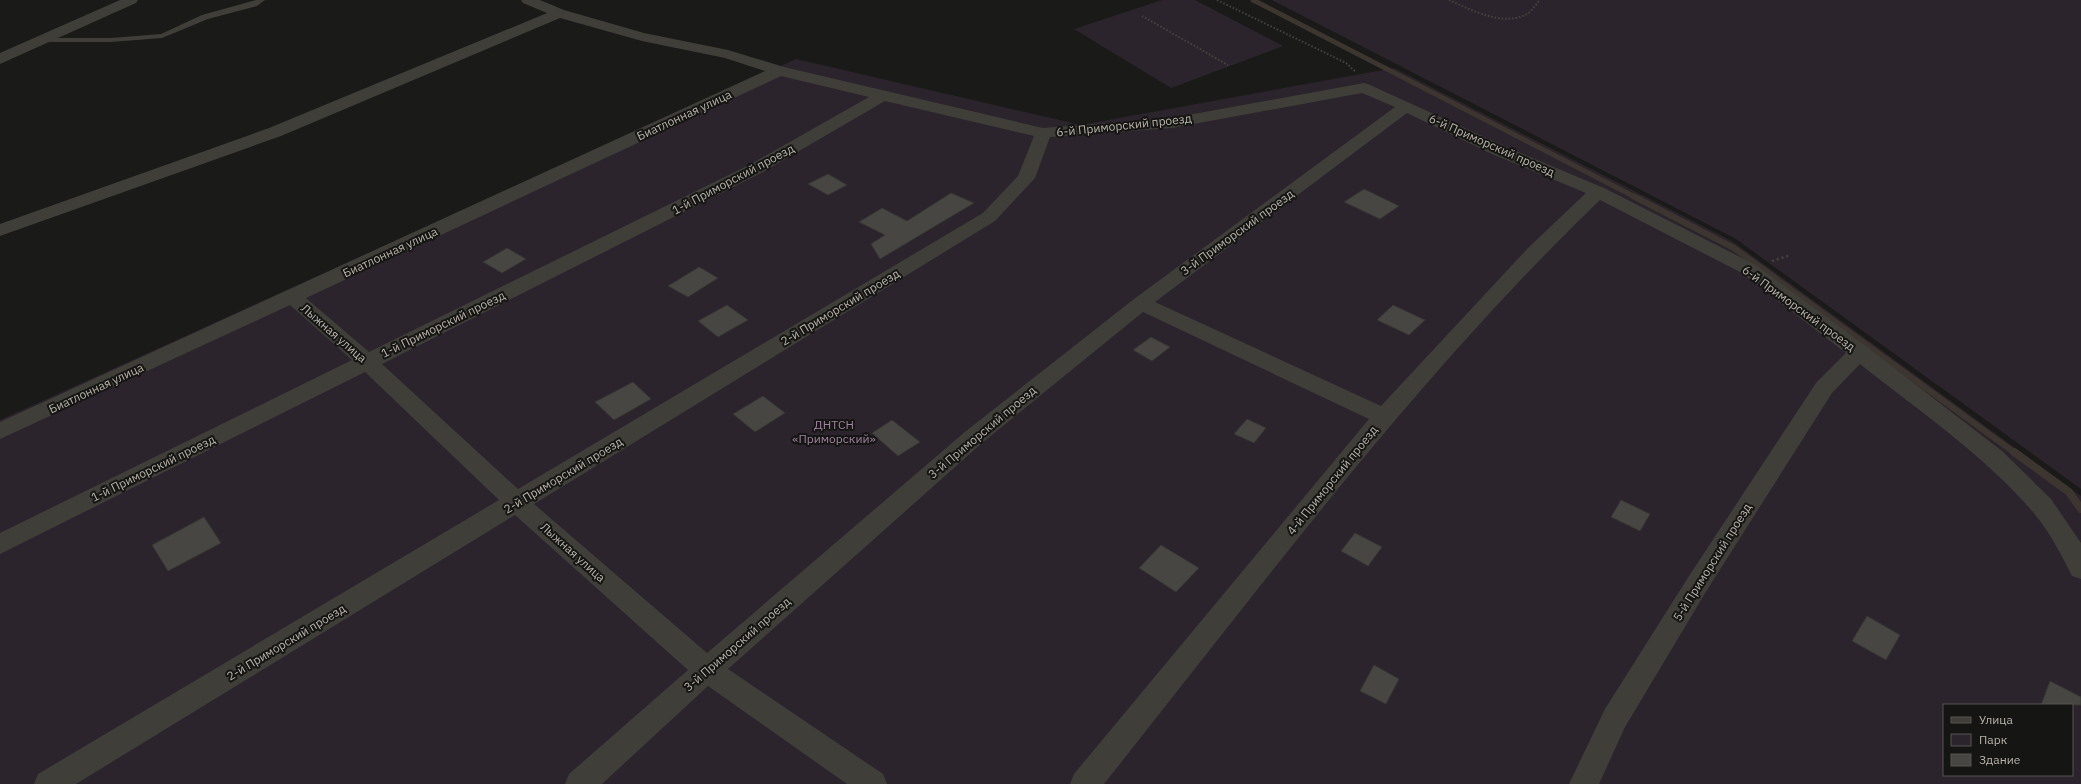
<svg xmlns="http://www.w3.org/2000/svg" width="2081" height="784" font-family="'IBM Plex Sans',sans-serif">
<rect width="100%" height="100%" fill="#1a1a18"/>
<path fill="#2c242c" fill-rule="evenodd" d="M 1162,0 L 1195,0 L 1283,46 L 1171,88 L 1074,29 Z
M 1272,0 L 2081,0 L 2081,489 L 1736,239 Z
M 796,59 L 1081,125 L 1394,68 L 1732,241 L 2081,496 L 2081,784 L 0,784 L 0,420 ZM 1944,705 L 2072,705 L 2072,775 L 1944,775 Z"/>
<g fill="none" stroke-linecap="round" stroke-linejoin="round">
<path stroke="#3d352f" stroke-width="5" d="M 1253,0 L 1635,197"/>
<path stroke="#3d352f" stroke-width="6" d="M 1633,196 L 1734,248 L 2015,453"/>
<path stroke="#3d352f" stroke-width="8" d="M 2014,452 L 2069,492 L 2081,509"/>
</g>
<path fill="#474642" stroke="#363632" d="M 828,174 L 847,185 L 828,195 L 808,184 Z
M 1364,189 L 1399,206 L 1380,219 L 1344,202 Z
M 951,193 L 974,203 L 880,259 L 871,244 L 885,235 L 859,222 L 882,208 L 907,221 Z
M 507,248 L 526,259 L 502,273 L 483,262 Z
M 699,267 L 718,278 L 688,297 L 668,286 Z
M 727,305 L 748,320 L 718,337 L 698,321 Z
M 1393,305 L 1425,320 L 1409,335 L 1377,320 Z
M 1151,337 L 1170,347 L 1152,361 L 1133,350 Z
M 633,382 L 651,399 L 614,420 L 595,402 Z
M 763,396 L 785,413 L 755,432 L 733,414 Z
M 1247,419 L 1266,428 L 1254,443 L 1234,434 Z
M 892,420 L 920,442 L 898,456 L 872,433 Z
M 1621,500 L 1650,514 L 1640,531 L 1611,517 Z
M 204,517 L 221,543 L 168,571 L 152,545 Z
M 1355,533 L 1382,547 L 1368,566 L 1341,551 Z
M 1161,545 L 1199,568 L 1176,592 L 1139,568 Z
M 1867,616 L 1900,635 L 1886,660 L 1852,641 Z
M 1374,665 L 1399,679 L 1386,704 L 1360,691 Z
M 2050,681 L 2081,697 L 2081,705 L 2041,705 Z"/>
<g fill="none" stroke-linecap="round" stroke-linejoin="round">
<path stroke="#464440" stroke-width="2" stroke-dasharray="1.5 2" stroke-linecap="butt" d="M 1217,0 L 1346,63 L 1356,72
M 1449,0 C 1471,10 1503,27 1527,14 C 1532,11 1536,4 1540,0
M 1142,16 L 1228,65"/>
<path stroke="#464440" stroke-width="2.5" stroke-dasharray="2 3" stroke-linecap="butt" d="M 1772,261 L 1788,256"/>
<path fill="#3f3e39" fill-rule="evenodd" d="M 256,0 L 265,0 L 257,6 L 208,19 L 162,38 L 111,42 L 41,42 L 37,40 L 41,38 L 111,38 L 161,34 L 202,15 Z"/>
<path fill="#3f3e39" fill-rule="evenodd" d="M 120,0 L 138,0 L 136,3 L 0,64 L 0,53 Z
M 521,0 L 540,0 L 564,10 L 644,33 L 728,50 L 784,67 L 1043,128 L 1172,118 L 1364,83 L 1370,85 L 1504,146 L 1604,188 L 1756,265 L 1867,347 L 2002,451 L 2051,499 L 2081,543 L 2081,579 L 2072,576 C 2061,554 2049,531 2033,512 C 1983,454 1919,411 1860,364 L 1832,393 L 1707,590 L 1625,727 L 1599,784 L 1569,784 L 1605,709 L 1689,576 L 1816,383 L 1846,353 L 1742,273 L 1600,200 C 1416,377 1263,584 1104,784 L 1070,784 L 1074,774 L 1369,419 L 1143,312 L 982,443 L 728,669 L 883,774 L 887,784 L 847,784 L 708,686 L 602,784 L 565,784 L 569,774 L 688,670 L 515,515 L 76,784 L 34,784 L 38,774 L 499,500 L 365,372 L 0,554 L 0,533 L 352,360 L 290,305 L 0,439 L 0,422 L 765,71 L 725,58 L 642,41 L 560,18 L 281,136 L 0,236 L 0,224 L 269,128 L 547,13 L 523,3 ZM 781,76 L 869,97 L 751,164 L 369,352 L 306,298 ZM 1362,93 L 1395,107 L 1134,299 L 966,431 L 707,653 L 534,504 L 995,221 L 1035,178 L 1050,137 L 1172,128 ZM 885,101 L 1034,136 L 1018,176 L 983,213 L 518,489 L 382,364 L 763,172 ZM 1407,113 L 1492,154 L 1586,193 L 1528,248 L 1381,406 L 1155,302 Z"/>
</g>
<g text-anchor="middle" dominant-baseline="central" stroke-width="4" stroke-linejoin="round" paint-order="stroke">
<g font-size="12" fill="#b9b4ab" stroke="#151513">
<text transform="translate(684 115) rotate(-25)">Биатлонная улица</text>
<text transform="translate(1124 125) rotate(-6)">6-й Приморский проезд</text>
<text transform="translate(1492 145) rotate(24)">6-й Приморский проезд</text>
<text transform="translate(733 179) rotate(-28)">1-й Приморский проезд</text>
<text transform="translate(1237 232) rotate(-36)">3-й Приморский проезд</text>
<text transform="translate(390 252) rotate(-25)">Биатлонная улица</text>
<text transform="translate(840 307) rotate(-31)">2-й Приморский проезд</text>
<text transform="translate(1799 308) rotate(36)">6-й Приморский проезд</text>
<text transform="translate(443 324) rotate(-26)">1-й Приморский проезд</text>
<text transform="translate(334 333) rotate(41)">Лыжная улица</text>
<text transform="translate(96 388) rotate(-25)">Биатлонная улица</text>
<text transform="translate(982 432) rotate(-40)">3-й Приморский проезд</text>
<text transform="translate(153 468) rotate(-26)">1-й Приморский проезд</text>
<text transform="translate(563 475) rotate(-31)">2-й Приморский проезд</text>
<text transform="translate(1332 480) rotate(-51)">4-й Приморский проезд</text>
<text transform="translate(573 552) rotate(42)">Лыжная улица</text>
<text transform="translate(1712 562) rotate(-58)">5-й Приморский проезд</text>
<text transform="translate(286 642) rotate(-31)">2-й Приморский проезд</text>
<text transform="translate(737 644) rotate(-41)">3-й Приморский проезд</text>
</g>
<g font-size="12" fill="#a284a2" stroke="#151513">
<text x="834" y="424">ДНТСН<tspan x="834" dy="14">«Приморский»</tspan></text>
</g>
</g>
<rect x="1943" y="704" width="130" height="72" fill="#151513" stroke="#575550"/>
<rect x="1951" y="717" width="20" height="6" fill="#3f3e39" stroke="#575550"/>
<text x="1979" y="724" font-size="12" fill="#b9b4ab">Улица</text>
<rect x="1951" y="734" width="20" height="12" fill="#2c242c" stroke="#575550"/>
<text x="1979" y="744" font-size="12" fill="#b9b4ab">Парк</text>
<rect x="1951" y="754" width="20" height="12" fill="#474642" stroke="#575550"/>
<text x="1979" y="764" font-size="12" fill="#b9b4ab">Здание</text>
</svg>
